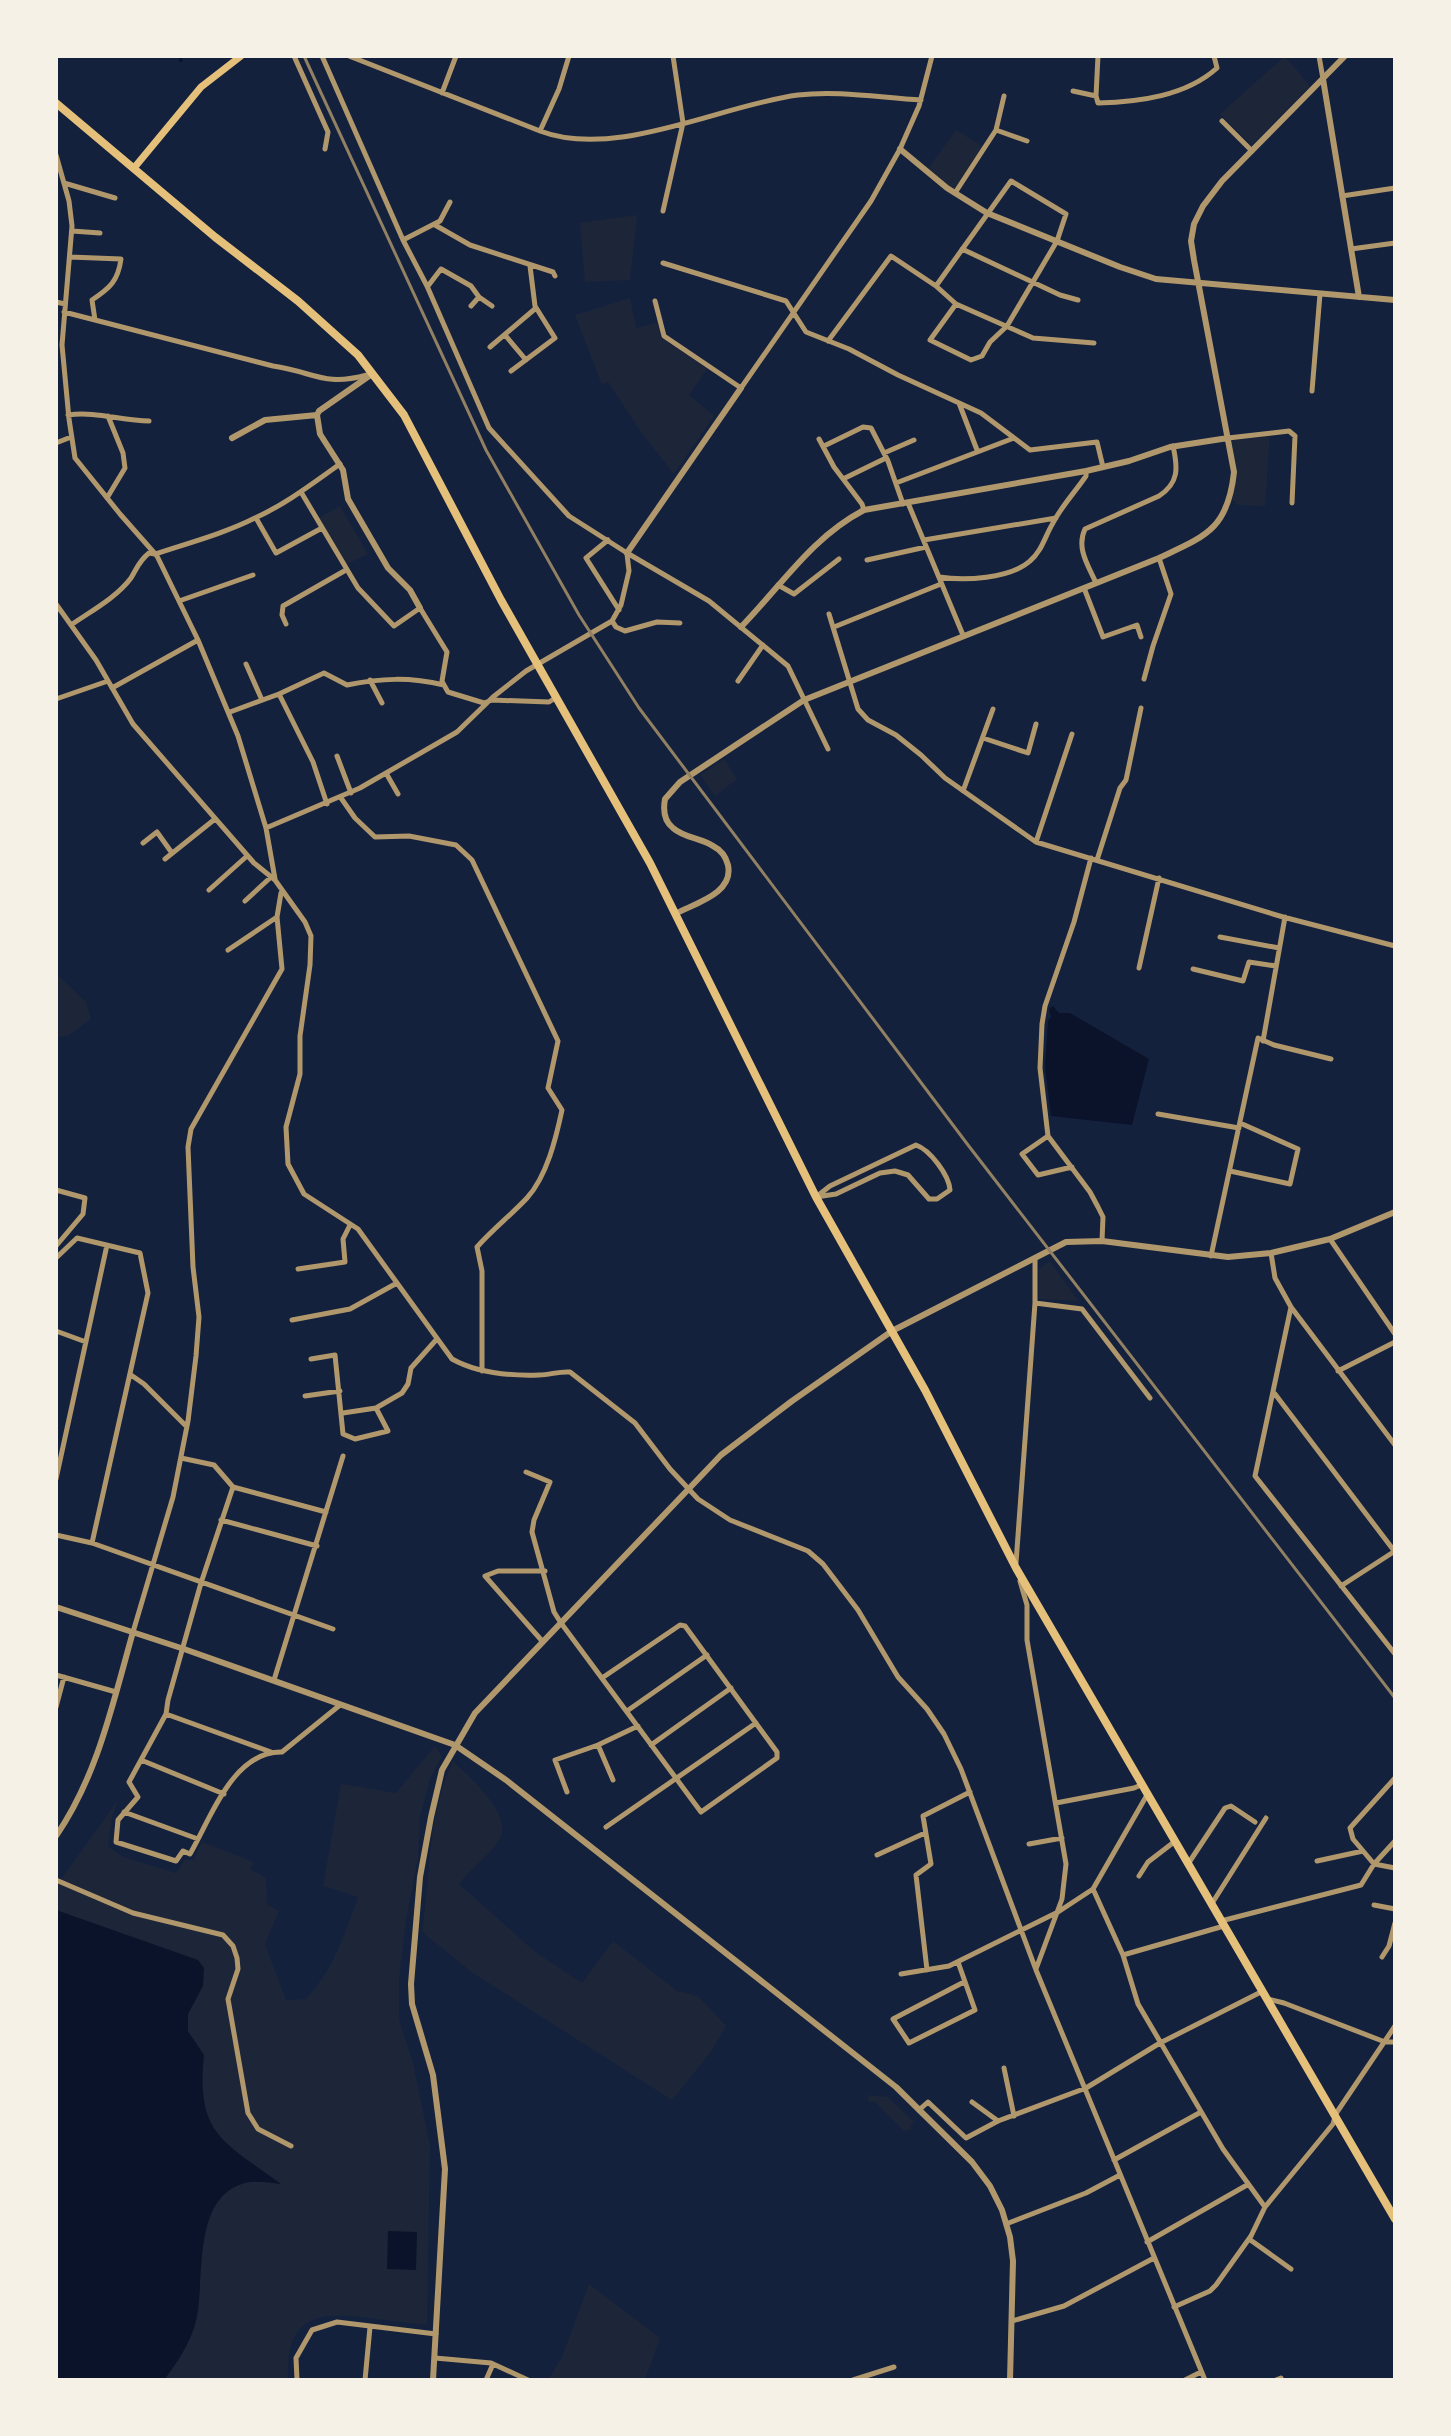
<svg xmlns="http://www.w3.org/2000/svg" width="1451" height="2436" font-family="'Exo 2',sans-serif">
<rect width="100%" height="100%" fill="#14213d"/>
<path fill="#1d2539" d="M 1285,56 L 1310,86 L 1252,145 L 1220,114 Z
M 956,130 L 984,147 L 954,191 L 927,170 Z
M 637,215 L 630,280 L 585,282 L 580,223 Z
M 630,298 L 636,328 L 657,323 L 662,338 L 707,369 L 689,395 L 714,416 L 674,474 L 641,432 L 608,382 L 602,385 L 575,315 Z
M 1270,434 L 1265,506 L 1238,505 L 1232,499 L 1236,473 L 1230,438 Z
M 340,506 L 368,554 L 345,565 L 319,518 Z
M 724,759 L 737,779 L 715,796 L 700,775 Z
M 56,973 L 86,1002 L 91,1019 L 69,1035 L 56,1038 Z
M 1050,1261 L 1078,1301 L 1039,1299 L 1039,1269 Z
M 435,1746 L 442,1757 L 430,1778 L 420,1817 L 418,1858 L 406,1920 L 399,1979 L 399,2020 L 413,2063 L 430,2145 L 427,2325 C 410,2323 393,2321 376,2319 C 321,2311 285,2312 288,2380 L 56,2380 L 56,1881 L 59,1882 L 118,1800 L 112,1817 L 108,1846 L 123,1857 L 176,1873 L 185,1859 L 193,1860 L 202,1842 L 254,1862 L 250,1869 L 266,1878 L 267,1904 L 279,1911 L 265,1944 L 286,2000 L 306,1999 C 333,1970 345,1934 358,1897 L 323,1886 L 341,1784 L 396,1793 Z
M 453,1761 C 471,1779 516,1816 498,1842 C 488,1856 470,1870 459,1884 L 534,1951 L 582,1983 L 613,1941 L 677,1991 L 698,1996 L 726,2026 L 710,2053 L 672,2100 L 473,1973 L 422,1932 C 431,1875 427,1814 453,1761 Z
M 867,2095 L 888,2097 L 914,2122 L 910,2127 L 912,2129 L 904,2131 L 875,2102 L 869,2102 Z
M 589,2284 L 660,2338 L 645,2380 L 548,2380 L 562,2357 Z"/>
<path fill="#0b132b" d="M 1053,1006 L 1059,1013 L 1070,1013 L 1149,1059 L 1132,1125 L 1051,1116 L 1045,1067 L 1048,1021 L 1051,1017 L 1049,1009 Z
M 56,1910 L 198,1960 L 204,1968 L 203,1986 L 188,2014 L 188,2031 L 204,2055 C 196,2134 222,2141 281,2184 C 272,2183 260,2181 250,2182 C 190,2192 206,2280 196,2321 C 191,2342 177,2363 164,2380 L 56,2380 Z
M 388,2231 L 417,2232 L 416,2270 L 387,2269 Z"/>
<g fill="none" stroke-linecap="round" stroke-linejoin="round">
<path stroke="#0b132b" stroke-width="3" d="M 180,56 L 181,61"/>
<path stroke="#b1986c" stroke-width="5" d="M 294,56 L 328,132 L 325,149
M 322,56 L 403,240 L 427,286 L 489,428 L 569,516 L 627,553 L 709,601 L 788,666 L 828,749
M 349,56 L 540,131 C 616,160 721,105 798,95 C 838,90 882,98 921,100
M 1319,56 L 1323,79
M 1073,91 L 1096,96 L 1098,103 C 1139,102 1186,96 1217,68 L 1214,56
M 442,93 L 456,56
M 1096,96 L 1098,56
M 1222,121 L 1252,151
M 996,130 L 1027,141
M 540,131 L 559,89 L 569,56
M 56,155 L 69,201 L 72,226 L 62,345 L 69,419 L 75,458 L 120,514 L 157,556 L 198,640 L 238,736 L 266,828 L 275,879
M 64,183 L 115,198
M 955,193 L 996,130 L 1004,96
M 1342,196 L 1395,188
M 663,211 L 683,123 L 673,56
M 435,225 L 470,245 L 553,272 L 555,276
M 72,231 L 100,233
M 403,240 L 440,221 L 450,202
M 962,249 L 1060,295 L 1078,300
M 1351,249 L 1395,243
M 70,257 L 121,259 C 118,281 110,288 92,300 L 95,320
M 663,263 L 786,301 L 806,332 L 849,349 L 898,375 L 981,413 L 1030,450 L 1097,442 L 1103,467
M 428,286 L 441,269 L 471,286 L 479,297 L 492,306
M 936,286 L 1011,181 L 1066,214 L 1057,241 L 1007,326 L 990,342 L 982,356 L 971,360 L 930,340 L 956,304
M 655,301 L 664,336 L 741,388 L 871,201 L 900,149 L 919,106 L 932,56
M 56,302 L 65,304
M 471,306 L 479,297
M 64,312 L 273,366 C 315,372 323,387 367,375
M 505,335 L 526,360
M 828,341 L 891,256 L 936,286 L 956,304 L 1033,338 L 1094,343
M 490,347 L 536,308
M 511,371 L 555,338 L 535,306 L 530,266
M 1312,391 L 1320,294
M 959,403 L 977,450
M 68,415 C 96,411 122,421 149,421
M 1228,438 L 1289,431 L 1295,436 L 1292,503
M 819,439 L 834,467 L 862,504 L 864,510
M 56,443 L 71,437
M 824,446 L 863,427 L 871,428 L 888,461 L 903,504
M 884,453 L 914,440
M 843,479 L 886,458
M 896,483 L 1014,438
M 301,492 L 358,588 L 394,626 L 420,608 L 447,652 L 442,681 L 444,685
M 107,498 L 125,468 L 123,453 L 108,416
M 908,503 L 963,635
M 256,518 L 276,553 L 322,528
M 608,540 L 586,558 L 619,610
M 924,540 L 1056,518
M 867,560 L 926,547
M 939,577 C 964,581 1010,579 1030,561 C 1042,551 1045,536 1053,523 C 1061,507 1075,492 1086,476 L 1086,471
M 1096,583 C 1088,565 1076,548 1085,529 L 1159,496 C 1179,483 1178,468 1173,446
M 778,585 L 794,594 L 839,559
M 1084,588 L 1103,637 L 1137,625 L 1141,637
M 179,601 L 253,575
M 56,604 L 96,660 L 133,724 L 254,863 L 275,880 L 305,922 L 311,936 L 310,965 L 300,1036 L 300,1074 L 286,1127 L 288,1164 L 304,1194 L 358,1229 L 452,1359 C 477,1373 510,1376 539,1375 C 550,1375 559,1371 570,1372 L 635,1423 L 670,1469 L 698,1499 L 730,1520 L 808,1551 L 823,1564 L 858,1610 L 898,1677 L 927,1709 L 944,1734 L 961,1769 L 1036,1970 L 1205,2380
M 829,614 L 858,709 L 868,720 L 896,735 L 921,755 L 945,778 L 1036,842 L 1283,917 L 1395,946
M 612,621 L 616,627 L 625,631 L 657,622 L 680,623
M 286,624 L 282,615 L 283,606 L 346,570
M 71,625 C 91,611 116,598 131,578 C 137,568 139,561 149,553 L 155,554 C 188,543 223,534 255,518 C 286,504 313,483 340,464
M 834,627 L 941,584
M 246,664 L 262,700
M 1144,679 L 1153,646 L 1171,594 L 1159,558
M 370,680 L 382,703
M 738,681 L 763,645
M 112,688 L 198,640
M 279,694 L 313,762 L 327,804
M 56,699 L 108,681
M 230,712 L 279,694 L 324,673 L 347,685 C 381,678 410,677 444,685 L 448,692 L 484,703 L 492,700 L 549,702 L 557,697
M 983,738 L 1028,753 L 1036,724
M 337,756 L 351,793
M 386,773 L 398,794
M 963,791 L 993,709
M 341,798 L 355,818 L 375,837 L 409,836 L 456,845 L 472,860 L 558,1041 L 548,1088 L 562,1110 C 556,1138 547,1176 527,1198 C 511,1215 493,1229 477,1247 L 482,1271 L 482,1371
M 266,828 L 360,788 L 457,732 L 493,697 L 526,671 L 612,621 L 621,605 L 629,571 L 627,554
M 1036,842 L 1072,734
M 143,843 L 157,832 L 172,853
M 1091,858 L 1074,922 L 1045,1006 L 1042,1024 L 1040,1068 L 1048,1136 L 1090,1192 L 1098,1207 L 1103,1217 L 1102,1241
M 165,859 L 215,819
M 1097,860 L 1120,788 L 1126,780 L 1141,708
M 209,890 L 247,856
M 245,901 L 271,877
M 1220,937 L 1279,948
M 228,950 L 277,917
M 1139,968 L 1159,878
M 1193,969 L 1243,981 L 1249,962 L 1276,966
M 1263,1041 L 1285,917
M 1158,1114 L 1239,1128
M 1048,1136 L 1022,1154 L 1038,1175 L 1072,1167
M 916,1145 C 930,1150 949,1175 950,1190 L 937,1199 L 929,1199 L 908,1175 L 895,1171 L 880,1173 L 836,1194 L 816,1197 L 830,1186 Z
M 1230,1171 L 1290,1184 L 1298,1149 L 1240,1123
M 56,1190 L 85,1198 L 83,1214 L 56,1246
M 1330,1239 L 1395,1334
M 1271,1253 L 1275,1278 L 1291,1307 L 1395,1445
M 1211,1256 L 1258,1038 L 1274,1045 L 1331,1059
M 56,1258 L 77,1238 L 140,1253 L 148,1293 L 92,1543
M 298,1269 L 345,1262 L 343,1239 L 350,1225
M 1035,1303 L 1082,1309 L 1150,1398
M 1291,1307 L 1255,1476 L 1395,1654
M 292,1320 L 350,1309 L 397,1283
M 56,1331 L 86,1342
M 311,1359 L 335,1355 L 343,1434 L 355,1439 L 388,1431 L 376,1408
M 1338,1371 L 1395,1342
M 131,1375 L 144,1384 L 185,1425
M 1275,1394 L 1395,1552
M 305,1396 L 340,1391
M 343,1413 L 376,1408 L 402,1393 L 408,1384 L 411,1368 L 436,1340
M 181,1458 L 214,1465 L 233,1487 L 326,1512
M 526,1472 L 550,1482 L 534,1520 L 532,1532 L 554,1612 L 561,1623 L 701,1812 L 777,1758 L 777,1752 L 685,1626 L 680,1625 L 602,1678
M 56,1479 L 107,1245
M 233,1487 L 201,1583 L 168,1700 L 166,1714 L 129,1782 L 138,1797 L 118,1820 L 116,1842 L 176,1861 L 183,1851 L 190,1854 C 211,1818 233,1751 282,1752 L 340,1705
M 221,1520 L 317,1546
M 56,1535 L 92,1543 L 333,1629
M 1016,1563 L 1035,1303 L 1035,1260
M 1020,1581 L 1027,1605 L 1027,1640 L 1066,1864 L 1062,1899 L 1036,1969
M 1341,1586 L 1395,1551
M 133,1632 L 173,1497 L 188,1421 L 196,1356 L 199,1317 L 193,1267 L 188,1147 L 191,1129 L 282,969 L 277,917 L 281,893
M 543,1642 L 485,1576 L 498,1571 L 545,1571
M 56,1675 L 116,1692
M 274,1680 L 343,1456
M 56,1707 L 64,1677
M 627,1711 L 707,1655
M 166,1714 L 271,1752
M 598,1745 L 613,1780
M 651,1745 L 731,1688
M 141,1760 L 224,1794
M 1395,1778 L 1350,1828 L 1353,1839 L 1374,1864 L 1395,1868
M 567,1792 L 555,1760 L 598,1745 L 638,1726
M 1056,1803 L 1134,1788 L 1141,1785
M 124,1812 L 198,1839
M 606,1827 L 756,1723
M 1029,1844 L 1062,1838
M 877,1855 L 925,1833
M 1317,1861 L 1363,1851
M 1188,1864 L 1225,1808 L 1231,1806 L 1255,1822
M 1139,1876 L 1148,1862 L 1174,1842
M 56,1880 L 133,1913 L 223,1935 L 233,1946 L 237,1958 L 238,1969 L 228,1999 L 248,2113 L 258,2129 L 291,2146
M 1093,1889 L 1123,1955 L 1138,2004 L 1223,2149 L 1265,2207
M 1211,1905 L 1266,1818
M 1374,1905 L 1395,1909
M 1221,1921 L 1361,1885 L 1374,1864 L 1395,1841
M 1123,1955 L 1224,1926
M 1382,1957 L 1389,1946 L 1395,1923
M 958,1962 L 975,2010 L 909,2043 L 893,2019 L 964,1982
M 927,1970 L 916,1875 L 931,1864 L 923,1816 L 970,1792
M 901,1974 L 949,1966 L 1058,1912 L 1093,1889 L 1147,1795
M 1268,1999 L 1284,2003 L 1385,2042 L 1395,2042
M 1004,2068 L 1014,2116
M 972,2102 L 998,2121
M 919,2110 L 928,2102 L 966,2138 L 998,2121 L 1086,2088 L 1160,2043 L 1261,1992
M 1335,2115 L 1395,2026
M 1114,2160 L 1201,2112
M 1006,2224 L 1086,2193 L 1120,2175
M 1249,2239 L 1291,2269
M 1147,2242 L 1247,2185
M 1174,2307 L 1210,2291 L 1216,2285 L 1251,2236 L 1265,2207 L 1333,2124 L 1335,2117
M 1012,2321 L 1064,2306 L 1154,2258
M 435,2358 L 491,2363 L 528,2380
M 297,2380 L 296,2358 L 312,2330 L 337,2322 L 436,2334
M 365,2380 L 370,2327
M 486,2380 L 493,2364
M 853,2380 L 894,2367
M 1185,2380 L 1201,2372
M 1276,2380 L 1281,2378"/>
<path stroke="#b1986c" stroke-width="6" d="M 1323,79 L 1359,297
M 900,149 L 947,188 L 987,213 L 1120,267 L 1156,279 L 1395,300
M 317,415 L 320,434 L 343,470 L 348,499 L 388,568 L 410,590 L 420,608
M 232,438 L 265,420 L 317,415 L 319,411 L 372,374
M 627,553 L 741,388
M 741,627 C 781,586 812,537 864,510 L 1086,471 L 1129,461 L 1170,447 L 1228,438
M 677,913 C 696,903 734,893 728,865 C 726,857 721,850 713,846 C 701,838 684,838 673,828 C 664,821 663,810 665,799 L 680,782 L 804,700 L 1159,558 C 1206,536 1228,529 1234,472 L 1194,260 L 1191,241 L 1194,224 L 1203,206 L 1222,181 L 1345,56
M 56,1607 L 184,1649 L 455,1745 L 506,1780 L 896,2087 L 972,2162 L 990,2186 L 1002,2210 L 1010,2237 L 1013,2261 L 1010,2380
M 56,1836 C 98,1775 113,1702 133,1632
M 433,2380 L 445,2169 L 433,2075 L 412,2004 L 411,1984 L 420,1877 L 431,1817 L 442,1770 L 475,1713 L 721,1455 L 792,1401 L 892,1331 L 1066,1242 L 1102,1241 L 1228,1257 L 1271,1253 L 1330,1239 L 1395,1212"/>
<path stroke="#e5c07b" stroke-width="7" d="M 134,168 L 201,87 L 241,56"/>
<path stroke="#e5c07b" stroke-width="8" d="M 56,103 L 215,237 L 298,301 L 358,355 L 404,415 L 501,600 L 650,863 L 816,1197 L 925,1390 L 1016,1568 L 1395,2219"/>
<path stroke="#918062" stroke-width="3" d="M 304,56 L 486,450 L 579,615 L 639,708 L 968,1145 L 1395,1698"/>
</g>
<rect width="1451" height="2436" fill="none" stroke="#f6f1e7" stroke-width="116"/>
</svg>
